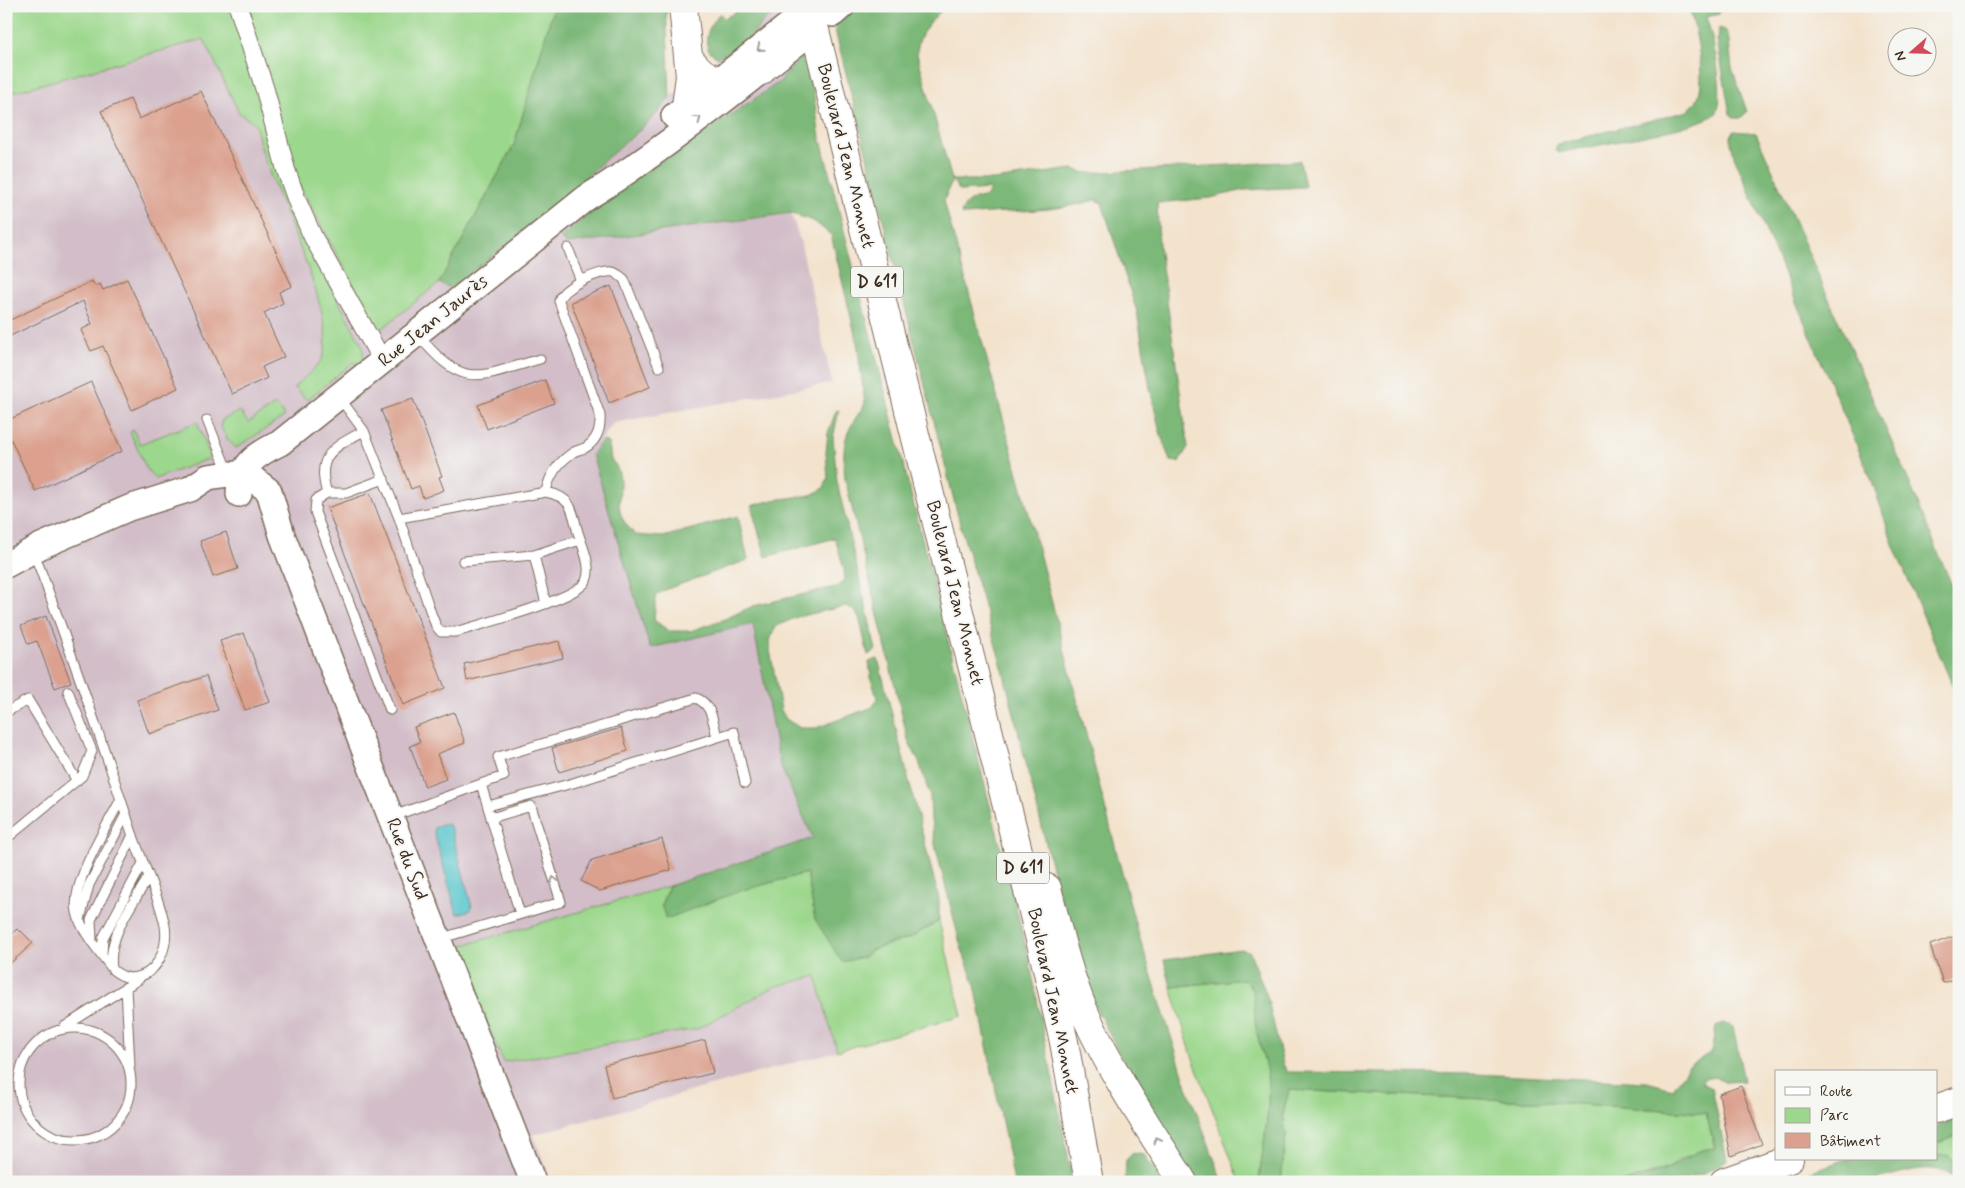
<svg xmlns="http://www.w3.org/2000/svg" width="1965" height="1188" font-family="Mynerve,sans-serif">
<rect width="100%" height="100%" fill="#f6f6f2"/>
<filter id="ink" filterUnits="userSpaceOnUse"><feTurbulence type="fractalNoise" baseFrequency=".02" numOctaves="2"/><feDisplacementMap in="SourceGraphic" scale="10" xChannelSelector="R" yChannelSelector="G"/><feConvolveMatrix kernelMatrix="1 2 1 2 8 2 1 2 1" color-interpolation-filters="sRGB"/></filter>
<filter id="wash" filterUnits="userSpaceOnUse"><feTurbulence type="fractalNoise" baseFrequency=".0096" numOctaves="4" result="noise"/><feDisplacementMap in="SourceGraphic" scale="20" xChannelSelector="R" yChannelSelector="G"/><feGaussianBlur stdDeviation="1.12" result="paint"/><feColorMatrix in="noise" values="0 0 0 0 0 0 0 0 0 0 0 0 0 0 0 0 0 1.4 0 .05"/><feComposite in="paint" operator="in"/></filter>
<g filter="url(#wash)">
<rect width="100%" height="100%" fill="#f3e3cd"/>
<path fill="#d2bdc8" d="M 797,9 L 807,48 L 781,81 L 678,148 L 567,244 L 791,213 L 800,240 L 832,383 L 613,423 L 592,454 L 650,647 L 753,623 L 780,765 L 813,839 L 669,886 L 457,947 L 697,1029 L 774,987 L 816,976 L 837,1051 L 533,1135 L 552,1182 L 6,1182 L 6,94 L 252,26 L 379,331 L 439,283 L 451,288 L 506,247 L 647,123 L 670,97 L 718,57 L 737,49 L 752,37 L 766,18 Z"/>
<path fill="#9bd78c" stroke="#6b8055" d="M 6,6 L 554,6 L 514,145 L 439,283 L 379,331 L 299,185 L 308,244 L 362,345 C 364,355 365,360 358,368 L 354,362 L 307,400 L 294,387 C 302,379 318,368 323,357 C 338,322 286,218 273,182 C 265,163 260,144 255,124 L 239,113 L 204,39 L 6,94 Z
M 275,405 L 281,410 L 284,417 L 236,448 L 228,440 L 220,426 L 222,420 L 240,411 L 248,423 Z
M 197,422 L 211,458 L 155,479 L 146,468 L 130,432 L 133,430 L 140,444 Z
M 807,873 L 815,919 L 864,957 L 871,950 L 910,938 L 939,921 L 962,1016 L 837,1051 L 816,976 L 774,987 L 697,1029 L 503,1062 L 457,947 L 669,886 L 661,905 L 740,891 Z
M 1244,979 C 1258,992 1253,1005 1255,1021 C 1257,1039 1265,1056 1267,1074 C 1272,1109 1262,1147 1259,1182 L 1240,1182 L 1192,1056 L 1171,987 Z
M 1289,1090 L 1551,1102 L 1706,1113 L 1715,1149 L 1679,1160 L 1671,1167 L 1625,1182 L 1281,1182 L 1286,1134 L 1283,1114 Z
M 1959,1135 L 1959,1169 L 1956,1161 L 1948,1156 L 1936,1156 L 1936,1144 Z"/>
<path fill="#7cb878" stroke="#5c714b" d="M 554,6 L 666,6 L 670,97 C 653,121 629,139 607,158 C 556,204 505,248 450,288 L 439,283 L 514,145 Z
M 745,6 L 789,7 L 785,13 L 766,18 L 752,36 L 737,49 L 718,57 C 698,49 708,25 720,13 L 724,19 Z
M 854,6 L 946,6 C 931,21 918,32 917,54 L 952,180 L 994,180 L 1072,169 L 1086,173 L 1300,161 L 1305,187 L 1244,190 L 1210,198 L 1157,203 L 1159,246 L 1188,447 L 1179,462 L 1170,461 L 1160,432 L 1150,388 L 1137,312 L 1102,203 L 1095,200 C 1053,213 1009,210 966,215 L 961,214 C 965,200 974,199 987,196 L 990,189 L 960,191 L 952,180 L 944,201 L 1030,518 L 1135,923 L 1187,1087 L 1223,1182 L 1195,1182 L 1135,1084 L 1087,990 L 1055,880 L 1003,670 L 961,528 L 833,22 Z
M 1688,6 L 1721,6 L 1719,14 L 1706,17 C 1713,36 1725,94 1717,112 C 1709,127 1581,148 1558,153 L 1555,149 L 1558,144 L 1688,111 C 1691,107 1696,103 1698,98 C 1706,79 1696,25 1688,6 Z
M 1719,28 L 1725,30 L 1728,34 L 1732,68 L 1747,112 L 1741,118 L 1735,118 L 1730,114 L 1717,39 Z
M 807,48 L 819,132 L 1029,959 L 1073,1182 L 1014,1182 L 975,985 L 961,947 L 936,849 L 931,820 L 930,796 L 919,762 L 908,740 L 845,479 C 842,440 844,435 865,404 L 857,342 L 831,235 L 815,222 L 791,213 L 567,244 L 560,238 L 624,186 L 781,81 Z
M 1734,131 L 1756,133 L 1910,484 L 1959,603 L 1959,701 L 1893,544 L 1872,481 L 1734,156 L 1730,138 Z
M 839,410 L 833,438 L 837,482 L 876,650 L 868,655 L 859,617 L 854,610 L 846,606 L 797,617 L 777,626 L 770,637 L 770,650 L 781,710 L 786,719 L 800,728 L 816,728 L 873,707 L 877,698 L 871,678 L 869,662 L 878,659 L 939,899 L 939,921 L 910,938 L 871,950 L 864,957 L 842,962 L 815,919 L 807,873 L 740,891 L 666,919 L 661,905 L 669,886 L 813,838 L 780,765 L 753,624 L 650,648 L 592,454 L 603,440 L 609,444 L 611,460 C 626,473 617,494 620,511 C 622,521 629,528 635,535 L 663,537 L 738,516 L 748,560 L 667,589 L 656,595 L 654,620 L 669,631 L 690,631 L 725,619 L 753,606 L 839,586 L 845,580 L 844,569 L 835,538 L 766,557 L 751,506 L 773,500 L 811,495 L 823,489 L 828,479 L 826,453 L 828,433 L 836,411 Z
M 1241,949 L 1250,952 L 1267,996 L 1283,1064 L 1287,1072 L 1474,1074 L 1647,1082 L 1673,1089 L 1688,1067 L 1711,1052 L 1716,1027 L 1723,1023 L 1733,1027 L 1744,1081 L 1727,1082 L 1716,1077 L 1703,1079 L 1702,1083 L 1712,1088 L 1727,1160 C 1691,1185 1667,1182 1625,1182 C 1639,1177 1658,1174 1671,1167 C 1686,1158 1696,1149 1715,1148 L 1706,1113 L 1551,1102 L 1289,1090 L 1283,1114 L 1286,1134 L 1281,1182 L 1259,1182 C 1262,1147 1272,1109 1267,1074 C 1264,1056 1257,1039 1255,1021 C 1253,1005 1258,991 1244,979 L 1171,987 L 1164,960 Z
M 1959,1117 L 1959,1135 L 1936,1144 L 1936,1126 Z
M 1133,1153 L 1144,1155 L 1164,1182 L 1125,1182 L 1126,1160 Z
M 1948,1155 C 1958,1163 1959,1169 1959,1182 C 1932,1155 1898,1177 1867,1181 C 1849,1183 1827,1176 1809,1172 L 1847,1159 L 1936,1159 L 1936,1156 Z"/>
<path fill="#59c6cc" stroke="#4a7875" d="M 442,824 L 449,825 L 451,829 L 472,907 L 471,910 L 457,914 L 434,833 L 434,828 Z"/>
<g id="blocks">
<path fill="#dba08e" d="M 201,91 L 292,286 L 279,292 L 283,303 L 264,313 L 284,357 L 262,367 L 267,378 L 232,394 L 101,111 L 130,99 L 139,119 Z
M 127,279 L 178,388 L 132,410 L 103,346 L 91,351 L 81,330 L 92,324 L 83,301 L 6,338 L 6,322 L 92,281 L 95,286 L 100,284 L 103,290 Z
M 611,286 L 650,387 L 609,403 L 571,302 Z
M 545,380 L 554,403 L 487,429 L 478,405 Z
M 91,382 L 122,451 L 35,491 L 6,429 L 6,421 Z
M 413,399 L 442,476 L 439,477 L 444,490 L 423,498 L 419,486 L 411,489 L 381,410 Z
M 370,493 L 445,688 L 403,705 L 327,508 Z
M 226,532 L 238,569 L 213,577 L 200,541 Z
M 46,616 L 71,682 L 55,688 L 37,641 L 28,644 L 21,626 Z
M 244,633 L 270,702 L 245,710 L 220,641 Z
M 559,641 L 563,658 L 467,681 L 464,664 Z
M 206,676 L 218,710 L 149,734 L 137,700 Z
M 454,712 L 465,743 L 437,754 L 446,779 L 425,787 L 410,746 L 420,742 L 414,727 Z
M 621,728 L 628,751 L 559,772 L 552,748 Z
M 662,839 L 671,870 L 600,891 L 581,881 L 592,860 Z
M 17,929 L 20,932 L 21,931 L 33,943 L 6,967 L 6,939 Z
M 1955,936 L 1959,946 L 1959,978 L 1943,983 L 1930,945 Z
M 705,1040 L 713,1073 L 612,1098 L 604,1065 Z
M 1741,1086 L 1762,1144 L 1731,1156 L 1719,1094 Z"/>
</g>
</g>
<g filter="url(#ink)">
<use href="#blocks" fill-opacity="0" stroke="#7b6b5b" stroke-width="1"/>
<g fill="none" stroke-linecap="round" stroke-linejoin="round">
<g stroke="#7b6b5b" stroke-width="11">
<path id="lane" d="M 568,248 L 581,281
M 418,335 C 465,391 476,377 540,359
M 339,397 L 364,431 L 399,518 L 431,613 L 436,626 L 441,632 L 456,632 C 478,625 578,599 586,581 C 593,566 581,544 577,529 C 572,507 570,497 546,492
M 207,420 L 228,472
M 364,431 C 334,447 315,455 327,493 L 346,493 L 384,479
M 327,493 L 316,500 L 315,512 L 390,710
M 399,518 L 546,492 C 549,476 558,463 571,454 C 575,450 580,450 585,448 C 598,440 601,428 600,415 L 559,301 C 560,288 601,269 613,272 C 617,273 621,277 624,279 L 659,367
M 34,553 C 69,645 101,739 132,833 C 142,863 159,895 165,926 C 168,945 160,969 141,976 C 130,980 122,977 113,970 C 101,953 81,932 77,912 C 70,884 107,826 121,799
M 463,561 L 534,555
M 546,604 L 534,555 L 580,540
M 6,712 L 28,700 L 77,781
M 481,784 L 504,776 L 498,757 L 696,698 C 712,704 713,722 717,737
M 488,806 L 573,783 L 734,732 L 745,783
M 391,817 L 481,784 L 520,914
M 6,839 L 82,776 L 92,751 L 68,691
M 80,919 L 89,885 L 126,814
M 92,939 L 91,920 L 133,835
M 439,939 L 561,902 L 531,806 L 491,818
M 102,954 L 103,938 L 143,863
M 112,968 C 107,936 133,904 148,878
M 126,987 L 130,1066
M 64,1027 L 139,979
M19 1084a56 56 0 1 1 112 0a56 56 0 1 1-112 0Z"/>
</g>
<g stroke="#7b6b5b" stroke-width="20">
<path id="street" d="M 238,6 L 265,90 L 286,170 L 297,201 L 313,237 L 383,362"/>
</g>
<g stroke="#7b6b5b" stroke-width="28">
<path id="secondary" d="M 833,14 L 842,6
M 674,116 L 798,18
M 239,494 C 240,465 255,455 280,443 L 586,198 C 663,151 732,93 803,38
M 6,565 L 41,546 L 129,508 L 190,489 L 208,477 L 229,474 L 248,475 L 269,491 L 282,535 L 350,713 L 533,1182"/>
</g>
<g stroke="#7b6b5b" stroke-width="30">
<path id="primary" d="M 683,6 L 690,76 L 686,106
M 809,6 L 1047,968 L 1064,1042 L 1089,1182
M 689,58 C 711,88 728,82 761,71
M 1047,888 C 1058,931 1068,975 1086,1016 C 1112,1074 1149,1128 1183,1182
M 1936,1109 L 1959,1101
M 1724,1182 L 1789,1159"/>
</g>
<use href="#lane" stroke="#fff" stroke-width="9"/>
<use href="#street" stroke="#fff" stroke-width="18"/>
<use href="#secondary" stroke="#fff" stroke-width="25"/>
<use href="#primary" stroke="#fff" stroke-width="28"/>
</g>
<defs><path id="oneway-chevron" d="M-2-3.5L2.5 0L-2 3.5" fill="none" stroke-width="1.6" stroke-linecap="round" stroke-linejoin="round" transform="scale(1.25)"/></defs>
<g stroke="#a79f9a">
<use href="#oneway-chevron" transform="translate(760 48) rotate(141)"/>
<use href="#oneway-chevron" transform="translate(698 119) rotate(-36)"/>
<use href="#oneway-chevron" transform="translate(554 880) rotate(-106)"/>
<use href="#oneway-chevron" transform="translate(1157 1140) rotate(-122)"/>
</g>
</g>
<g text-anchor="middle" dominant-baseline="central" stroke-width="4" stroke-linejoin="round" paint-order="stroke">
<g fill="#f6f6f2" stroke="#73675e" stroke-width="1">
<rect x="851" y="266.5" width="52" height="31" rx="4"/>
<rect x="997" y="852.5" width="52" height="31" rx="4"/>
</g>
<g font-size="18" font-weight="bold" fill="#3b2a1e">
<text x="877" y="282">D 611</text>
<text x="1023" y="868">D 611</text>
</g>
<g font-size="19" fill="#3b2a1e" stroke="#f6f6f2">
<text transform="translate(846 156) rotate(76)">Boulevard Jean Monnet</text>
<text transform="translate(433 321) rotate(-39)">Rue Jean Jaurès</text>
<text transform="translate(955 593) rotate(76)">Boulevard Jean Monnet</text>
<text transform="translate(407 859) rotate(69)">Rue du Sud</text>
<text transform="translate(1053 1001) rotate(78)">Boulevard Jean Monnet</text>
</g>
</g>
<rect width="1965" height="1188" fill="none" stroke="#f6f6f2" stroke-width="25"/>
<rect x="1775" y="1070" width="162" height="90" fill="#f6f6f2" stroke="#aba49d"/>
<rect x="1785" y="1087" width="25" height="8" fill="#ffffff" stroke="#aba49d"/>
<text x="1820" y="1096" font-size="15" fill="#3b2a1e">Route</text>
<rect x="1785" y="1108" width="25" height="15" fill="#9bd78c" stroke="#aba49d"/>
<text x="1820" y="1120" font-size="15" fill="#3b2a1e">Parc</text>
<rect x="1785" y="1133" width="25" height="15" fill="#dba08e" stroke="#aba49d"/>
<text x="1820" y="1146" font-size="15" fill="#3b2a1e">Bâtiment</text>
<g transform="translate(1912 52) rotate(250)"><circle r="24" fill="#f6f6f2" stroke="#aba49d"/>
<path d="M0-4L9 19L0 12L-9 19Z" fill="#d1495b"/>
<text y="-8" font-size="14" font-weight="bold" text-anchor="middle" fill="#3b2a1e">N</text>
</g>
</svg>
